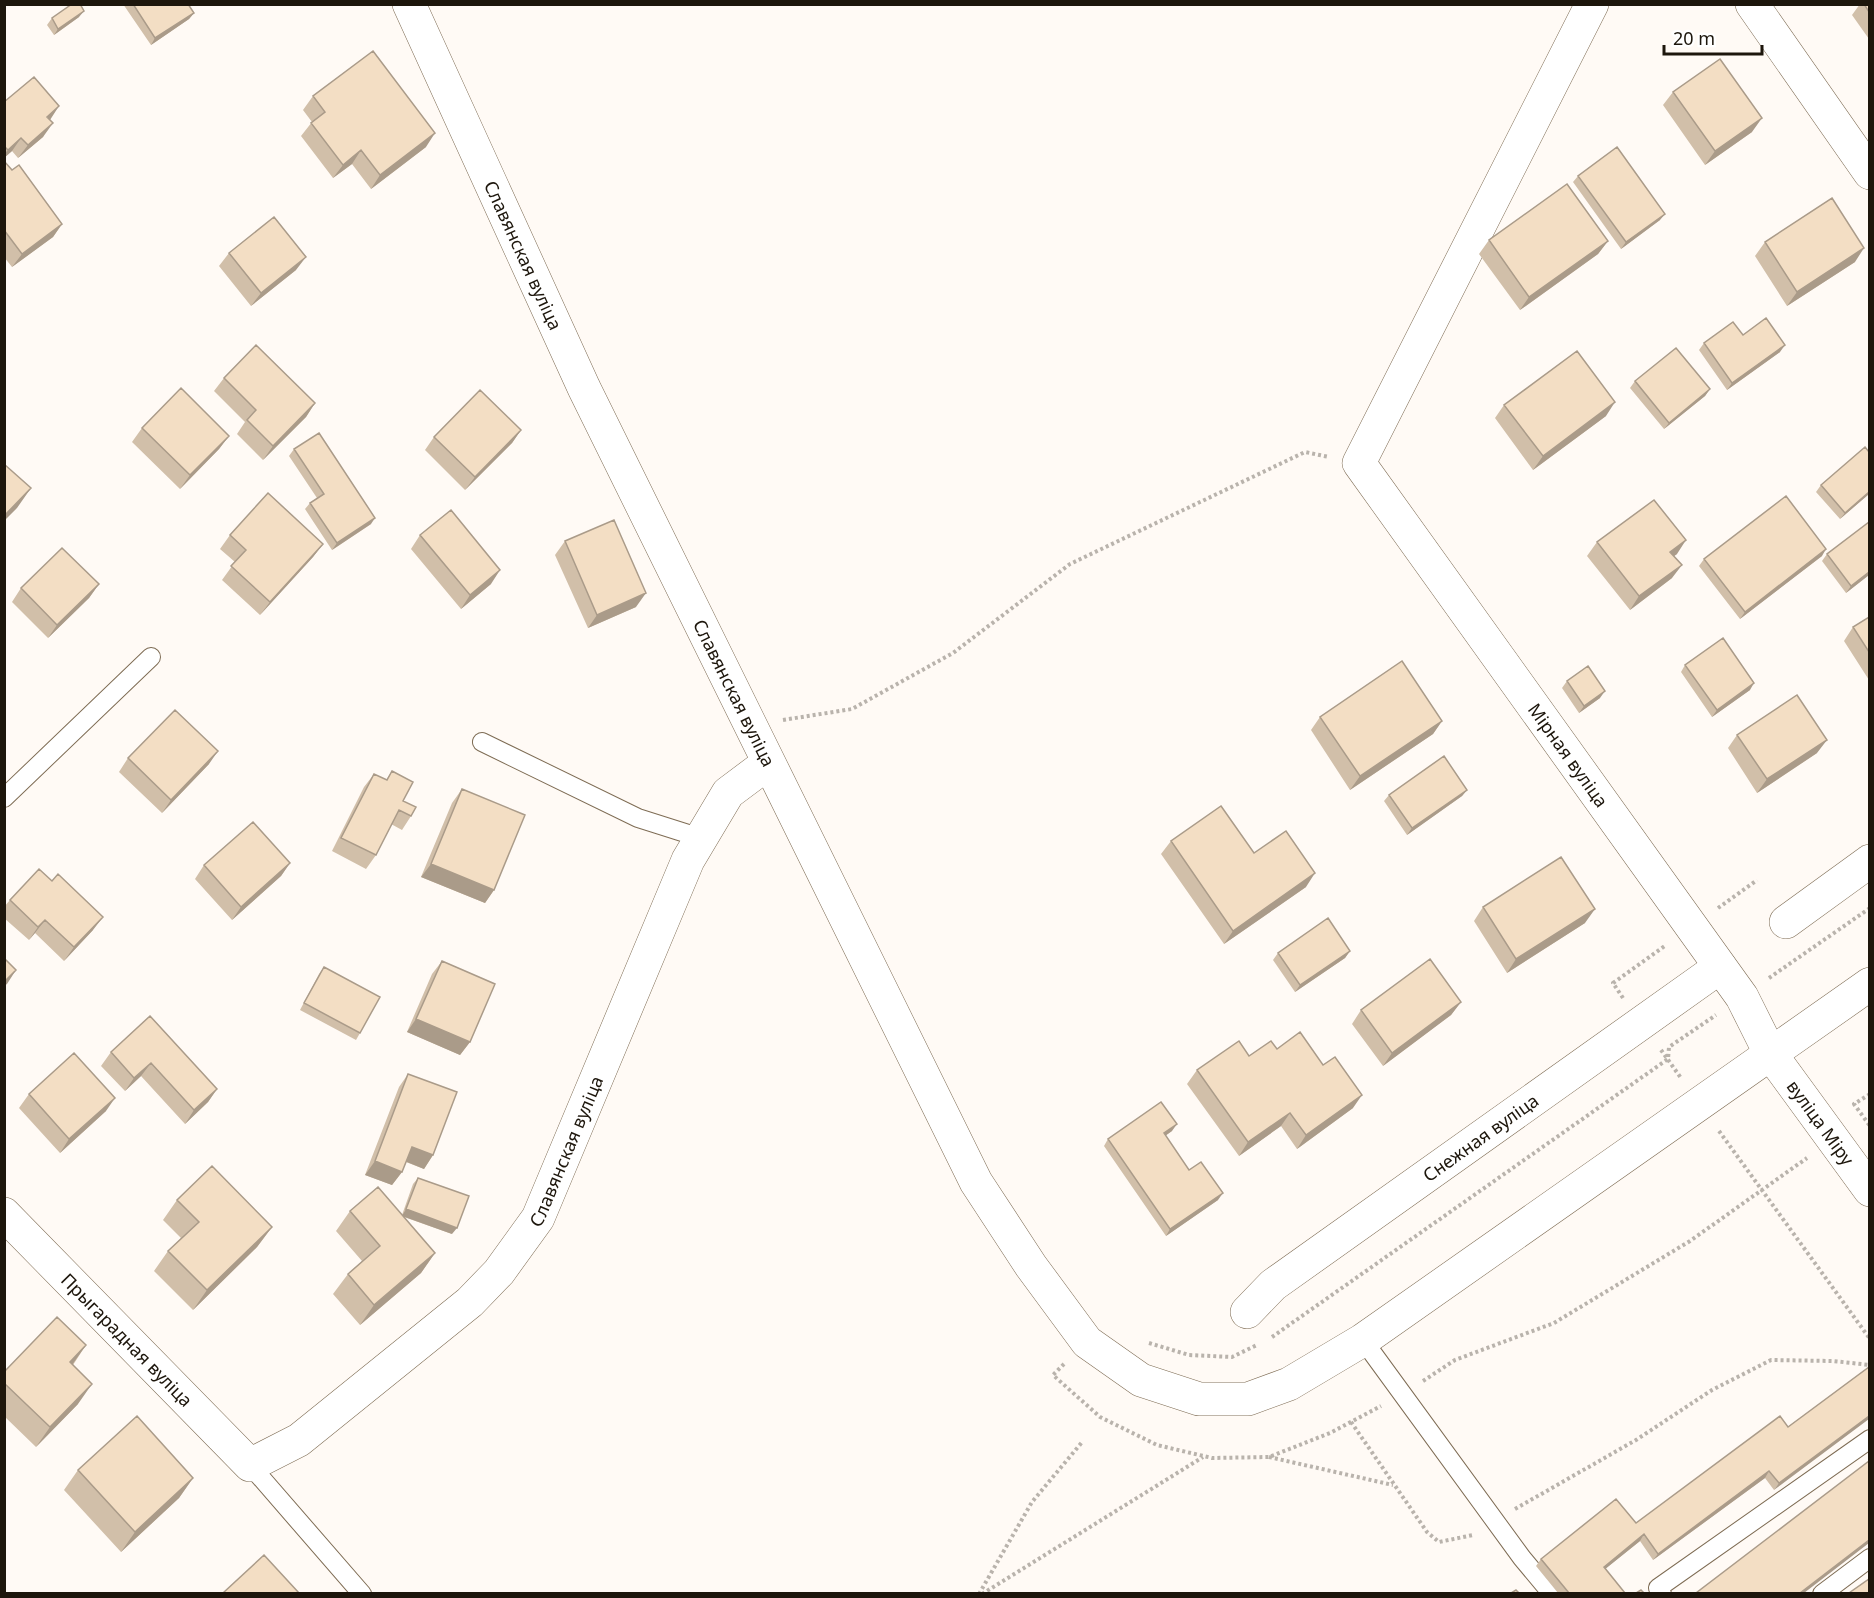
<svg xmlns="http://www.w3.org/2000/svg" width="1874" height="1598" font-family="'Noto Sans',sans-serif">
<rect width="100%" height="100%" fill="#fffaf5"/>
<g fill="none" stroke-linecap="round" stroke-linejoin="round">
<g stroke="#7e6c54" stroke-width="20">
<path id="lane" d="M 482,742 L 638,818 L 701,838
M 4,798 L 151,657
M 1363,1340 L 1522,1558 L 1552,1594
M 250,1465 L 362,1594
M 1662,1594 L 1658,1588 L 1870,1439
M 1822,1594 L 1870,1558"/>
</g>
<g stroke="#7e6c54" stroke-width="34">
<g id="street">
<path id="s1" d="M 1592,4 L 1359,463 L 1742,997 L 1770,1053"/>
<path d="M 1752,4 L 1870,173"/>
<path d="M 1786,922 L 1870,861"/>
<path id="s2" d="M 4,1214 L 250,1465 L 299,1440 L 470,1302 L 499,1272 L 538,1218 L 688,860 L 728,793 L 768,763"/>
<path id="s3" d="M 1247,1312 L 1273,1285 L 1720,967"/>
</g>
</g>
<g stroke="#7e6c54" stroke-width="34">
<g id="secondary">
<path id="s4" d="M 409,4 L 584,388 L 976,1182 L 1031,1266 L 1087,1342 L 1141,1380 L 1199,1399 L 1248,1399 L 1289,1384 L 1363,1340 L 1870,984"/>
<path id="s5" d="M 1770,1053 L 1870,1190"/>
</g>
</g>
<path stroke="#b9b3ac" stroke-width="4" stroke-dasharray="3 3" stroke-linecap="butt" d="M 783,720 L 852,709 L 953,653 L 1070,564 L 1305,452 L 1329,457
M 1718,908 L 1757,880
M 1769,978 L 1870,908
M 1623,998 L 1613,983 L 1666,945
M 1661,1050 L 1681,1078
M 1870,1094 L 1854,1104 L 1870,1126
M 1719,1131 L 1870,1339
M 1272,1337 L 1668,1059 L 1669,1047 L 1716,1015
M 1149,1343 L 1189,1355 L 1232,1357 L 1257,1345
M 1064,1364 L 1053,1375 L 1100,1417 L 1157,1445 L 1212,1458 L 1269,1457 L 1330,1433 L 1381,1406
M 1423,1381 L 1455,1360 L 1554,1323 L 1690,1241 L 1807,1158
M 1351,1422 L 1427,1532 L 1439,1542 L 1473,1535
M 1269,1457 L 1393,1485
M 1515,1509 L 1636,1440 L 1712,1390 L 1771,1360 L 1833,1361 L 1870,1365
M 979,1594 L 1032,1502 L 1083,1441
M 982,1594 L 1203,1457"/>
<use href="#lane" stroke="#fff" stroke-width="18"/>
<use href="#street" stroke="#fff" stroke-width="33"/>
<use href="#secondary" stroke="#fff" stroke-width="33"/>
</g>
<path fill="#d1bfa9" d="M 123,4 L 188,4 L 194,13 L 189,19 L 151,45 Z
M 1860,4 L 1869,4 L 1869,39 L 1852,15 Z
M 79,17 L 54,35 L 47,25 L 52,18 Z
M 1673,92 L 1752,132 L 1705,165 L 1663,105 Z
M 313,96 L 426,147 L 371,189 L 352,164 L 333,178 L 301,136 L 312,122 L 303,110 Z
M 4,102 L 50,120 L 43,137 L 18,158 L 12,151 L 4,158 Z
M 4,161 L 12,170 L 62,224 L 53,237 L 12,267 L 4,257 Z
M 1578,176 L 1660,220 L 1621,249 L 1573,182 Z
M 1489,240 L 1608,241 L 1598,254 L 1520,310 L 1479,254 Z
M 1765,242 L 1855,262 L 1787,306 L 1755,256 Z
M 229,253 L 296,270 L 251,306 L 219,266 Z
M 1743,335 L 1780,352 L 1727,390 L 1699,350 L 1704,343 Z
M 224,378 L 315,403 L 306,417 L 263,460 L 237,434 L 245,422 L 214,391 Z
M 1635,381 L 1710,389 L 1705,396 L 1664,429 L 1630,388 Z
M 1504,405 L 1606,416 L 1533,470 L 1495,418 Z
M 142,428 L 229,436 L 219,449 L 180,489 L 132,442 Z
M 521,430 L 512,443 L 465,490 L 425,450 L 434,437 Z
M 294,449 L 371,524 L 332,550 L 305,509 L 310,503 L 317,498 L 289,456 Z
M 1869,452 L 1869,494 L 1840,519 L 1816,492 L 1821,485 Z
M 1869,522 L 1869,575 L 1846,593 L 1822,561 L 1827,554 Z
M 230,535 L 323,544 L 313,557 L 260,615 L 222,580 L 235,562 L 220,549 Z
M 420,535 L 491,584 L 461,609 L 411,549 Z
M 565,541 L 636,607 L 588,628 L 555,555 Z
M 1597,542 L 1677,554 L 1674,556 L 1672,578 L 1630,610 L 1587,556 Z
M 1822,556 L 1740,619 L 1699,566 L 1704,559 Z
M 99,584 L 89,598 L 48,638 L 12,602 L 21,588 Z
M 1869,617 L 1869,680 L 1844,641 L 1853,627 Z
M 1685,665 L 1750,690 L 1712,717 L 1681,672 Z
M 1567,681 L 1600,698 L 1579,713 L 1562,688 Z
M 1320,717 L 1442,721 L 1433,734 L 1350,790 L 1311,730 Z
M 1737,735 L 1817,753 L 1757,793 L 1728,748 Z
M 128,758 L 209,764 L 162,813 L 119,772 Z
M 392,771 L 403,801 L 411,816 L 402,830 L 391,824 L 376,855 L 366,869 L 332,851 L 364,787 L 374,774 L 386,780 Z
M 462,789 L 494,890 L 485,903 L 421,877 L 452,803 Z
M 1467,790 L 1462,796 L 1407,835 L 1384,801 L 1389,795 Z
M 1171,841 L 1254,853 L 1306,887 L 1224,944 L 1161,854 Z
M 290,863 L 281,876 L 232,920 L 195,879 L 204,865 Z
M 10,900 L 93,930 L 64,961 L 35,933 L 29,940 L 4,918 L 4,907 Z
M 1483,907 L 1585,923 L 1507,973 L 1474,921 Z
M 1350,951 L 1345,958 L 1295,992 L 1273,960 L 1278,953 Z
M 442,961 L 470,1042 L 460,1055 L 407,1032 L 432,974 Z
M 324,967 L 360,1033 L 356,1040 L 300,1010 L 319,974 Z
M 1461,1002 L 1451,1015 L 1383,1066 L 1352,1024 L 1361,1010 Z
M 150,1016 L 217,1089 L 208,1102 L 185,1124 L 141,1076 L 125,1091 L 101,1066 L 111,1052 Z
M 1277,1049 L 1353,1108 L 1297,1149 L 1281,1126 L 1239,1156 L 1187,1084 L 1197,1070 Z
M 408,1074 L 433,1155 L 424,1169 L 406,1162 L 402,1172 L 392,1185 L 365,1175 L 399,1087 Z
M 29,1094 L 106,1111 L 60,1153 L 19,1108 Z
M 1172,1131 L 1165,1136 L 1189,1170 L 1218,1200 L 1166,1236 L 1104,1146 L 1108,1139 Z
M 418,1178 L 452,1234 L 404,1217 L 435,1253 L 421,1273 L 360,1325 L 333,1294 L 348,1274 L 362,1261 L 336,1231 L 350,1211 L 402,1215 L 413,1184 Z
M 177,1200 L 272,1227 L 257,1247 L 193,1310 L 154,1271 L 168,1251 L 181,1238 L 163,1220 Z
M 86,1345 L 73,1365 L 78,1404 L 36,1447 L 4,1416 L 4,1372 Z
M 1869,1367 L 1774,1490 L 1765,1478 L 1653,1560 L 1640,1541 L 1605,1569 L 1625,1593 L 1558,1593 L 1536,1566 L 1541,1559 L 1636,1523 L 1788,1427 Z
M 78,1470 L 193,1478 L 179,1498 L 121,1552 L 64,1490 Z"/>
<path fill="#aa9b89" d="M 84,11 L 79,17 L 54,35 L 58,29 Z
M 194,13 L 189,19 L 151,45 L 155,38 Z
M 59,106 L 50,120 L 47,117 Z
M 1762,118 L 1752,132 L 1705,165 L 1715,151 Z
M 53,123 L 43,137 L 18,158 L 28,145 Z
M 435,133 L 426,147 L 371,189 L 380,175 Z
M 21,138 L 12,151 L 4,158 L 4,154 L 8,150 Z
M 361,150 L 352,164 L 333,178 L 343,165 Z
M 1665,214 L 1660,220 L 1621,249 L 1626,242 Z
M 62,224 L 53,237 L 12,267 L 22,254 Z
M 1608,241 L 1598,254 L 1520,310 L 1529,297 Z
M 1864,248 L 1855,262 L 1787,306 L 1797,292 Z
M 306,257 L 296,270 L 251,306 L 261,293 Z
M 1785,345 L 1780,352 L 1727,390 L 1732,383 Z
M 1710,389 L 1705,396 L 1664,429 L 1669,423 Z
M 1615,402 L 1606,416 L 1533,470 L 1543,456 Z
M 315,403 L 306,417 L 263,460 L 273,446 Z
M 521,430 L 512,443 L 465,490 L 475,477 Z
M 229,436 L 219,449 L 180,489 L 190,475 Z
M 31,488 L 17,508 L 4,521 L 4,516 Z
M 1869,492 L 1869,494 L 1840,519 L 1845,513 Z
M 375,518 L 371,524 L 332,550 L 337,543 Z
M 1686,540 L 1677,554 L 1660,566 L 1670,552 Z
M 323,544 L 313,557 L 260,615 L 270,602 Z
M 1826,549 L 1822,556 L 1740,619 L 1745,612 Z
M 1682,565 L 1672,578 L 1630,610 L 1639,596 Z
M 500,570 L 491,584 L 461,609 L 470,595 Z
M 1869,572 L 1869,575 L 1846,593 L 1851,586 Z
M 99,584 L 89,598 L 48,638 L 57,625 Z
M 646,593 L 636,607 L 588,628 L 597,615 Z
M 1754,683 L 1750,690 L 1712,717 L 1717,710 Z
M 1605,691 L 1600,698 L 1579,713 L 1584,706 Z
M 1442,721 L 1433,734 L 1350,790 L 1360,776 Z
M 1827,740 L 1817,753 L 1757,793 L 1767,779 Z
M 218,751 L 209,764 L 162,813 L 171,800 Z
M 1467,790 L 1462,796 L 1407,835 L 1412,828 Z
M 290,863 L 281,876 L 232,920 L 241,907 Z
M 431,864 L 494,890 L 485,903 L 421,877 Z
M 1315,873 L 1306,887 L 1224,944 L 1233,931 Z
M 1595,909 L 1585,923 L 1507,973 L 1516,959 Z
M 103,917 L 93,930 L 64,961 L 74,947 Z
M 45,920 L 35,933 L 29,940 L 38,927 Z
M 1350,951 L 1345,958 L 1295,992 L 1300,985 Z
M 16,970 L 7,984 L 4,986 L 4,982 Z
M 1461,1002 L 1451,1015 L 1383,1066 L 1392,1053 Z
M 416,1019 L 470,1042 L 460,1055 L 407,1032 Z
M 151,1063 L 141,1076 L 125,1091 L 134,1078 Z
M 217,1089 L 208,1102 L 185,1124 L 194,1110 Z
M 1362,1095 L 1353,1108 L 1297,1149 L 1306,1135 Z
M 115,1098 L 106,1111 L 60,1153 L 69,1139 Z
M 1290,1113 L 1281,1126 L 1239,1156 L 1248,1142 Z
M 1177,1124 L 1172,1131 L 1159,1140 L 1164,1133 Z
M 412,1147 L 433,1155 L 424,1169 L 402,1160 Z
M 375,1161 L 402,1172 L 392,1185 L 365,1175 Z
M 1223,1193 L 1218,1200 L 1166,1236 L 1170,1229 Z
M 406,1209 L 457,1228 L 452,1234 L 402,1216 Z
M 272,1227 L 257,1247 L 193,1310 L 207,1290 Z
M 435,1253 L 421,1273 L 360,1325 L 374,1305 Z
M 86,1345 L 72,1365 L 70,1362 Z
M 92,1384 L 78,1404 L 36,1447 L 50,1427 Z
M 1869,1416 L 1869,1419 L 1774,1490 L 1779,1483 Z
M 1769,1471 L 1765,1478 L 1653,1560 L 1658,1554 Z
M 193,1478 L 179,1498 L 121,1552 L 135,1532 Z
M 1644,1534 L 1640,1541 L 1599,1574 L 1604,1567 Z
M 1869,1540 L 1869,1543 L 1804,1593 L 1800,1593 Z"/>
<path fill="#f3dec4" stroke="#aa9b89" stroke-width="1.5" d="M 72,4 L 80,4 L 84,11 L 58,29 L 52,18 Z
M 133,4 L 188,4 L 194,13 L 155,38 Z
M 1864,4 L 1869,4 L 1869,12 Z
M 373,51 L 435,133 L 380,175 L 361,150 L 343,165 L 311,123 L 325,112 L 313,96 Z
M 1720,59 L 1762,118 L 1715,151 L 1673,92 Z
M 34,77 L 59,106 L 47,117 L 53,123 L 28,145 L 21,138 L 8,150 L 4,146 L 4,102 Z
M 1617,147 L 1665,214 L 1626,242 L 1578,176 Z
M 4,161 L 12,170 L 19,165 L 62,224 L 22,254 L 4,230 Z
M 1567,184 L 1608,241 L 1529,297 L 1489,240 Z
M 1832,198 L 1864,248 L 1797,292 L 1765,242 Z
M 274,217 L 306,257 L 261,293 L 229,253 Z
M 1766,318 L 1785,345 L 1732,383 L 1704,343 L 1733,322 L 1743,335 Z
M 256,345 L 315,403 L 273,446 L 247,420 L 256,410 L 224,378 Z
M 1676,348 L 1710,389 L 1669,423 L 1635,381 Z
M 1577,351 L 1615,402 L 1543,456 L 1504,405 Z
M 181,388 L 229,436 L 190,475 L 142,428 Z
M 480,390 L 521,430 L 475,477 L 434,437 Z
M 319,433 L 375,518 L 337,543 L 310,503 L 324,494 L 294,449 Z
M 1865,447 L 1869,452 L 1869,492 L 1845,513 L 1821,485 Z
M 4,464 L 31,488 L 4,516 Z
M 268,493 L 323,544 L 270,602 L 231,566 L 246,550 L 230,535 Z
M 1786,496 L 1826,549 L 1745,612 L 1704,559 Z
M 1654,500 L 1686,540 L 1670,552 L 1682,565 L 1639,596 L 1597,542 Z
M 451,510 L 500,570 L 470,595 L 420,535 Z
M 614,520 L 646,593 L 597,615 L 565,541 Z
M 1869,522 L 1869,572 L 1851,586 L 1827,554 Z
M 62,548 L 99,584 L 57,625 L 21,588 Z
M 1869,617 L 1869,652 L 1853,627 Z
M 1723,638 L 1754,683 L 1717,710 L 1685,665 Z
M 1402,661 L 1442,721 L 1360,776 L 1320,717 Z
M 1588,666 L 1605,691 L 1584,706 L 1567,681 Z
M 1797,695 L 1827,740 L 1767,779 L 1737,735 Z
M 175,710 L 218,751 L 171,800 L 128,758 Z
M 1444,756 L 1467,790 L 1412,828 L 1389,795 Z
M 392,771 L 413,782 L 403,801 L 416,807 L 411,816 L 399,810 L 376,855 L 341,838 L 374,774 L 387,780 Z
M 462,789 L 525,815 L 494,890 L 431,864 Z
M 1221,806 L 1254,853 L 1286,831 L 1315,873 L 1233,931 L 1171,841 Z
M 253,822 L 290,863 L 241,907 L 204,865 Z
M 1561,857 L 1595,909 L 1516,959 L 1483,907 Z
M 39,869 L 52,881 L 58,874 L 103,917 L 74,947 L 45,920 L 38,927 L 10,900 Z
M 1328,918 L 1350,951 L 1300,985 L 1278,953 Z
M 4,958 L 16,970 L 4,982 Z
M 1430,959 L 1461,1002 L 1392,1053 L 1361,1010 Z
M 442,961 L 495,984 L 470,1042 L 416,1019 Z
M 324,967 L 380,997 L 360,1033 L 304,1003 Z
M 150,1016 L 217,1089 L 194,1110 L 151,1063 L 134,1078 L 111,1052 Z
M 1300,1032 L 1323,1065 L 1335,1057 L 1362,1095 L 1306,1135 L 1290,1113 L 1248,1142 L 1197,1070 L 1239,1041 L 1249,1056 L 1271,1041 L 1277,1049 Z
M 74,1053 L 115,1098 L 69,1139 L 29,1094 Z
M 408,1074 L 457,1092 L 433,1155 L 412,1147 L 402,1172 L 375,1161 Z
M 1161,1102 L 1177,1124 L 1164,1133 L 1189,1170 L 1201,1162 L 1223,1193 L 1170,1229 L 1108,1139 Z
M 212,1166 L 272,1227 L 207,1290 L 168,1251 L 199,1222 L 177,1200 Z
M 418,1178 L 469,1196 L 457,1228 L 406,1209 Z
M 378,1187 L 435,1253 L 374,1305 L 348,1274 L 380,1246 L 350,1211 Z
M 57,1317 L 86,1345 L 70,1362 L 92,1384 L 50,1427 L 4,1383 L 4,1372 Z
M 1869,1367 L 1869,1416 L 1779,1483 L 1769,1471 L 1658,1554 L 1644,1534 L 1604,1567 L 1625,1593 L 1569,1593 L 1541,1559 L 1616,1499 L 1636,1523 L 1780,1416 L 1788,1427 Z
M 137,1416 L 193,1478 L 135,1532 L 78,1470 Z
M 1869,1461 L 1869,1540 L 1800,1593 L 1696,1593 Z
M 264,1555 L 299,1593 L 223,1593 Z
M 1869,1579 L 1869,1593 L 1849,1593 Z
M 1516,1590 L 1519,1593 L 1511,1593 Z
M 1641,1590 L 1644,1593 L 1636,1593 Z"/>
<g text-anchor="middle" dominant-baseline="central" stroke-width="6" stroke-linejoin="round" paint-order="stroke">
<g font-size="18" fill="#1d160c" stroke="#fff">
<text stroke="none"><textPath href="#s4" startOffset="276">Славянская вуліца</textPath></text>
<text stroke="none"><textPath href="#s4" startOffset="762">Славянская вуліца</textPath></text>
<text stroke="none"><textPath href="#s1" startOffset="874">Мірная вуліца</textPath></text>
<text stroke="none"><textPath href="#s5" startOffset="86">вуліца Міру</textPath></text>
<text stroke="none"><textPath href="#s3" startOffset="292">Снежная вуліца</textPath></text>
<text stroke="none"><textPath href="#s2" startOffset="807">Славянская вуліца</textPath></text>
<text stroke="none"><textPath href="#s2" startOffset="176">Прыгарадная вуліца</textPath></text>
</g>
</g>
<rect width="1874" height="1598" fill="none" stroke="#1d160c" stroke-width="12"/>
<path d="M1664 45v9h98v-9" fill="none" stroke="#1d160c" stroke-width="3"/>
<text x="1673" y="45" font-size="18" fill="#1d160c" stroke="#ffffff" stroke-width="4.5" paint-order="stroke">20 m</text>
</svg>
